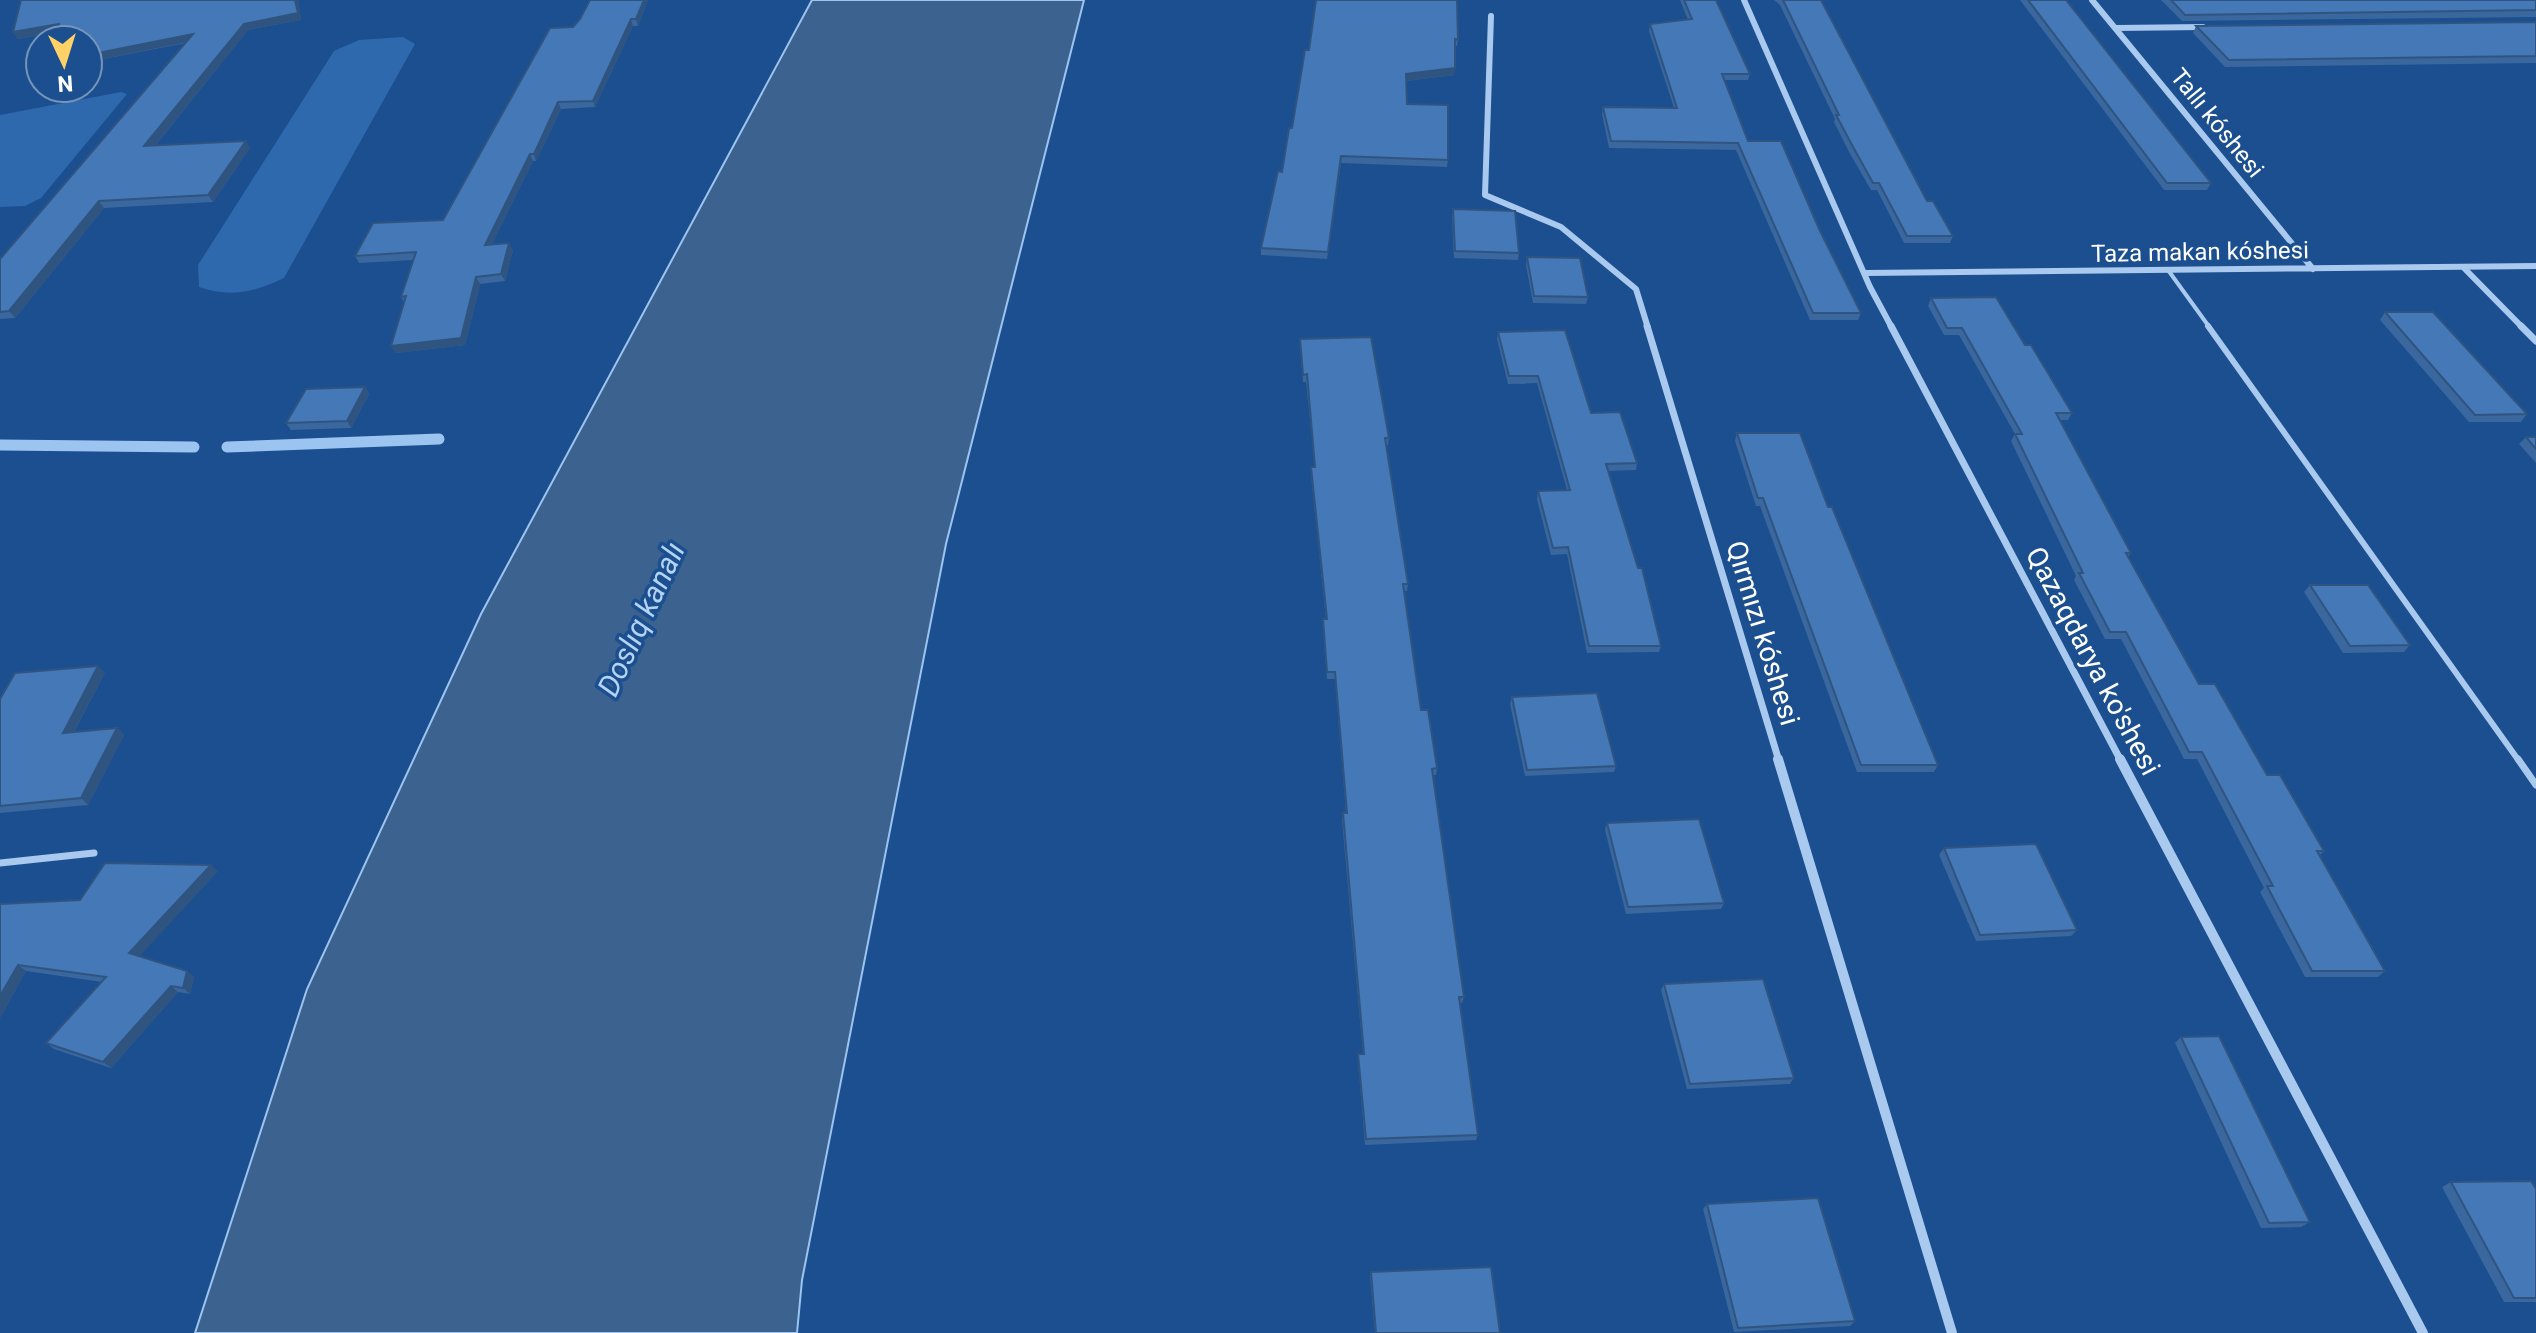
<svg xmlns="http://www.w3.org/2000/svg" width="2536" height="1333" font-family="Roboto,sans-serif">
<rect width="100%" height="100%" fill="#1b4f8f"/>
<path fill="#2e69ad" d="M 403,37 L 415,44 L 284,278 C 255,292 230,298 199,287 L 198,265 L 334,51 L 359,40 Z
M 121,92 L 127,94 L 41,198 L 25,206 L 0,207 L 0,115 Z"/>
<path fill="#3c6290" stroke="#9cc4f0" stroke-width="2" d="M 812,0 L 1084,0 L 946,544 L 802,1280 L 797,1333 L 195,1333 L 307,989 L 481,614 Z"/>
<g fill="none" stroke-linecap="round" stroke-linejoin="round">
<path stroke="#9cc4f0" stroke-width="11" d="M 0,445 L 194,447
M 227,447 L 439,439"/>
<path stroke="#a9c9ee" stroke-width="4" d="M 2168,270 L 2210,328"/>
<path stroke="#a9c9ee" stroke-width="6" d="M 2208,326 L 2519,761"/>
<path stroke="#a9c9ee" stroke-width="7" d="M 2518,759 L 2536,785
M 0,863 L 94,853"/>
<path stroke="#a9c9ee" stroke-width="6" d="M 1744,0 L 1870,287 L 1892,328
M 2092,0 L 2313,269
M 1491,16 L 1485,195 L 1561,227 L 1636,289 L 1648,328
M 2116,28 L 2203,27
M 2464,268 L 2523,328
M 1865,273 L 2536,266"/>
<path stroke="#a9c9ee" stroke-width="7" d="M 1647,326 L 1779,761
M 1891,326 L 2121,761
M 2521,326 L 2536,341"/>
<path stroke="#a9c9ee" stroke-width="10" d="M 1778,759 L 1952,1333
M 2120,759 L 2423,1333"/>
</g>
<path fill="#3a679d" d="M 21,0 L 298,0 L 301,20 L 248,30 L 155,146 L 250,148 L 213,202 L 104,208 L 15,318 L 0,319 L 0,259 L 186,43 L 88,62 L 88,40 L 58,32 L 18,39 L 13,32 Z
M 590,0 L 648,0 L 638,26 L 633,26 L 595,107 L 561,109 L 536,161 L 533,161 L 492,244 L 513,250 L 505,281 L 480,284 L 465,345 L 396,353 L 391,346 L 404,302 L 401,297 L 413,260 L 359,263 L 355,256 L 443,220 L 573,27 L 580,19 Z
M 1680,0 L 1716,0 L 1750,74 L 1748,80 L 1725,80 L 1748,141 L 1820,231 L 1861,313 L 1858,320 L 1810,320 L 1736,150 L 1609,148 L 1602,114 L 1603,107 L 1674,108 L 1649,31 L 1650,24 L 1688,20 Z
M 1774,0 L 1821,0 L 1927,201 L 1953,236 L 1950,243 L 1904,243 L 1877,190 L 1871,190 L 1849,152 L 1834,122 L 1835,119 L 1780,5 Z
M 2020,0 L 2066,0 L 2211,183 L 2207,190 L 2164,190 Z
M 2161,0 L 2536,0 L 2536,17 L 2182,21 Z
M 2536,22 L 2536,63 L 2225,67 L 2193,33 L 2196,26 Z
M 1458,40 L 1457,46 L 1455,46 L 1454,75 L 1406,81 L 1407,104 L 1448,160 L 1447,167 L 1341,163 L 1327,259 L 1261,255 L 1261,248 L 1282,172 L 1292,128 L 1305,50 Z
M 1453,209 L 1519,253 L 1518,260 L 1454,258 L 1452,216 Z
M 1527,257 L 1588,297 L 1586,304 L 1533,303 L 1526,265 Z
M 1931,298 L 2025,345 L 2072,413 L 2068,420 L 2060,420 L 2131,553 L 2128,557 L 2199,684 L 2324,851 L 2320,855 L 2385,971 L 2378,977 L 2305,977 L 2260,892 L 2264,888 L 2197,759 L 2184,759 L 2121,639 L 2105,639 L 2074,580 L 2076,576 L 2011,441 L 2015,434 L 1959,335 L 1944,335 L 1928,306 Z
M 2385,312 L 2527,414 L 2521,422 L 2469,422 L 2380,320 Z
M 1498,332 L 1591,413 L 1637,463 L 1636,470 L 1608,471 L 1661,646 L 1659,652 L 1587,653 L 1567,554 L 1551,555 L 1537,499 L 1538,491 L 1567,490 L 1537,383 L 1508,384 L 1497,339 Z
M 1300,339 L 1389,438 L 1388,445 L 1386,445 L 1408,584 L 1407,591 L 1404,591 L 1421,710 L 1437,768 L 1436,775 L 1433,775 L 1464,997 L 1462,1003 L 1460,1003 L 1478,1135 L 1476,1140 L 1365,1145 L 1358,1060 L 1358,1054 L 1363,1054 L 1342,820 L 1343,813 L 1346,813 L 1335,679 L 1327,679 L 1323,626 L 1323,619 L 1326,619 L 1311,475 L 1311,467 L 1315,467 L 1306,382 L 1303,382 Z
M 365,387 L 369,394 L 351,428 L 291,430 L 286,423 Z
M 1737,433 L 1828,507 L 1938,765 L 1934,772 L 1857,772 L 1760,506 L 1756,506 L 1735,441 Z
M 2526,437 L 2536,437 L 2536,463 L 2519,444 Z
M 2310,585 L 2410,645 L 2404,652 L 2343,653 L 2304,592 Z
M 105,673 L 74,732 L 117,728 L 124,735 L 88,805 L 0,813 L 0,699 Z
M 1512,697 L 1616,766 L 1614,772 L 1525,776 L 1510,704 Z
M 1607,823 L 1724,903 L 1721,909 L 1626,914 L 1605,830 Z
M 1944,848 L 2077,930 L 2071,936 L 1976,941 L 1939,855 Z
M 218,871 L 139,956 L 187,971 L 194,977 L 190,994 L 178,992 L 111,1068 L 54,1049 L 46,1043 L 102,982 L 26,971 L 0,1018 L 0,904 L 80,900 Z
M 1664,984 L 1794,1078 L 1790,1084 L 1687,1089 L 1661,990 Z
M 2181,1037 L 2310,1222 L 2301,1227 L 2261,1228 L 2175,1043 Z
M 2451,1182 L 2536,1189 L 2536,1302 L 2504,1302 L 2442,1187 Z
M 1707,1204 L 1855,1321 L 1850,1326 L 1734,1332 L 1703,1209 Z
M 1371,1272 L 1500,1333 L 1375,1333 L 1370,1277 Z"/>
<path fill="#305480" d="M 295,0 L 298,0 L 301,20 L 248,30 L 149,153 L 144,146 L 244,24 Z
M 644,0 L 648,0 L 638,26 L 636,19 Z
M 631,19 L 633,26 L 595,107 L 593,101 Z
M 59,24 L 63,31 L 18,39 L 13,32 Z
M 193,34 L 197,40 L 88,62 L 88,55 Z
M 1455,68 L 1454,75 L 1405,81 L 1406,74 Z
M 558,102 L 561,109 L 536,161 L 534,154 Z
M 246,141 L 250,148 L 213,202 L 208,195 Z
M 530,154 L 533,161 L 488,252 L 485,245 Z
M 99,201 L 104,208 L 15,318 L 9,311 Z
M 509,243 L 513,250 L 505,281 L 501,274 Z
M 476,277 L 480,284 L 465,345 L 396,353 L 391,346 Z
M 365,387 L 369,394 L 351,428 L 347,421 Z
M 98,666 L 105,673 L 70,739 L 63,733 Z
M 117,728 L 124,735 L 88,805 L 81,798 Z
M 211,865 L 218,871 L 137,959 L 129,953 Z
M 18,965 L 26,971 L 0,1018 L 0,996 Z
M 187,971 L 194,977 L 190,994 L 183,988 Z
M 171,986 L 178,992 L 111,1068 L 103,1062 Z"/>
<path fill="#4478b7" stroke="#305480" stroke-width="2" d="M 21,0 L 295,0 L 298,13 L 244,24 L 144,146 L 246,141 L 208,195 L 99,201 L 9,311 L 0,312 L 0,259 L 193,34 L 88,55 L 88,40 L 57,40 L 59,24 L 13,32 Z
M 590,0 L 644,0 L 636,19 L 631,19 L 593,101 L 558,102 L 534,154 L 530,154 L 485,245 L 509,243 L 501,274 L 476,277 L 461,338 L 391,346 L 406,296 L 401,297 L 416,252 L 355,256 L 373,223 L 443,220 L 550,28 L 573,27 L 580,19 Z
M 1316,0 L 1457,0 L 1458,40 L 1455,39 L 1455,68 L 1406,74 L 1407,104 L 1448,105 L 1448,160 L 1341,156 L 1328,252 L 1261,248 L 1278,171 L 1282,172 L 1289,128 L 1292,128 L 1305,50 L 1309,50 Z
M 1684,0 L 1716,0 L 1750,74 L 1722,74 L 1748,141 L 1781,141 L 1820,231 L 1861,313 L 1813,313 L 1738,143 L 1611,141 L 1603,107 L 1677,108 L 1650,24 L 1692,19 Z
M 1783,0 L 1821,0 L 1927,201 L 1933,201 L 1953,236 L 1907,236 L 1879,183 L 1873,183 L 1852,145 L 1836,115 L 1839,115 Z
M 2028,0 L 2066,0 L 2211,183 L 2167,183 Z
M 2171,0 L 2536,0 L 2536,10 L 2185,15 Z
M 2536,22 L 2536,56 L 2229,60 L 2196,26 Z
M 1453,209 L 1515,211 L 1519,253 L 1455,251 Z
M 1527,257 L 1580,258 L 1588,297 L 1534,296 Z
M 1996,297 L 2025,345 L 2031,345 L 2072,413 L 2056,413 L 2131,553 L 2126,553 L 2199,684 L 2215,684 L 2267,775 L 2280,775 L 2324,851 L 2317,851 L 2385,971 L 2312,971 L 2267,886 L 2273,886 L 2202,752 L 2189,752 L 2126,632 L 2110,632 L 2079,573 L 2083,573 L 2015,434 L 2022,434 L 1962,328 L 1947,328 L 1931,298 Z
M 2385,312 L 2433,312 L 2527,414 L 2475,415 Z
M 1565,330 L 1591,413 L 1620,412 L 1637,463 L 1606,464 L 1638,568 L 1642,568 L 1661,646 L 1589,646 L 1568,547 L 1553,548 L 1538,491 L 1570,490 L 1538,376 L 1509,376 L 1498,332 Z
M 1371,337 L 1389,438 L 1385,438 L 1408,584 L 1403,584 L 1421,710 L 1428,710 L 1437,768 L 1432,769 L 1464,997 L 1459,997 L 1478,1135 L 1366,1139 L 1358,1054 L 1364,1054 L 1343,813 L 1347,813 L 1335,672 L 1327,672 L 1323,619 L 1327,619 L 1311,467 L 1315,467 L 1307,374 L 1303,375 L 1300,339 Z
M 365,387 L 347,421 L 286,423 L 306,389 Z
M 1737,433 L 1800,433 L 1828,507 L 1832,507 L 1938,765 L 1861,765 L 1763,498 L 1758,498 Z
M 2526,437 L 2536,437 L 2536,449 Z
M 2310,585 L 2368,585 L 2410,645 L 2350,646 Z
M 98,666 L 63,733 L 117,728 L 81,798 L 0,806 L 0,699 L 15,673 Z
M 1597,693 L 1616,766 L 1527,770 L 1512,697 Z
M 1699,819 L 1724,903 L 1628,907 L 1607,823 Z
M 2036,844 L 2077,930 L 1980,935 L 1944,848 Z
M 105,863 L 211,865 L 129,953 L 187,971 L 183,988 L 171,986 L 103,1062 L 46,1043 L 106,977 L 18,965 L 0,996 L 0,904 L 80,900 Z
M 1763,979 L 1794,1078 L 1690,1084 L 1664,984 Z
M 2219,1036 L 2310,1222 L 2269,1223 L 2181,1037 Z
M 2531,1181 L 2536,1189 L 2536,1298 L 2514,1298 L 2451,1182 Z
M 1818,1198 L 1855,1321 L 1738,1328 L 1707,1204 Z
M 1491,1267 L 1500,1333 L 1376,1333 L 1371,1272 Z"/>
<g text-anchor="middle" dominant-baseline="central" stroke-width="7" stroke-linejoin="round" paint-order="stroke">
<g font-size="24" fill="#fff" stroke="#1b4f8f">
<text transform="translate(2217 123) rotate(51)">Tallı kóshesi</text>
<text transform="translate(2200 252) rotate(-1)">Taza makan kóshesi</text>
</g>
<g font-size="28" fill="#fff" stroke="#1b4f8f">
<text transform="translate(1763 633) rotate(73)">Qırmızı kóshesi</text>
<text transform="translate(2093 661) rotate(62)">Qazaqdarya ko'shesi</text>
</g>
<g font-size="30" font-style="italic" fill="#b5d3f5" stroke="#1b4f8f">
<text transform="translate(641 619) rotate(-65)">Doslıq kanalı</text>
</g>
</g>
<g transform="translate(64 64) rotate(176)"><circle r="38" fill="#1b4f8f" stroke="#7695bc" stroke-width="2"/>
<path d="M0-6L14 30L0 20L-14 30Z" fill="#ffd166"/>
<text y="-12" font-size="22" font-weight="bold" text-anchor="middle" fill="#ffffff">N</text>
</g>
</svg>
